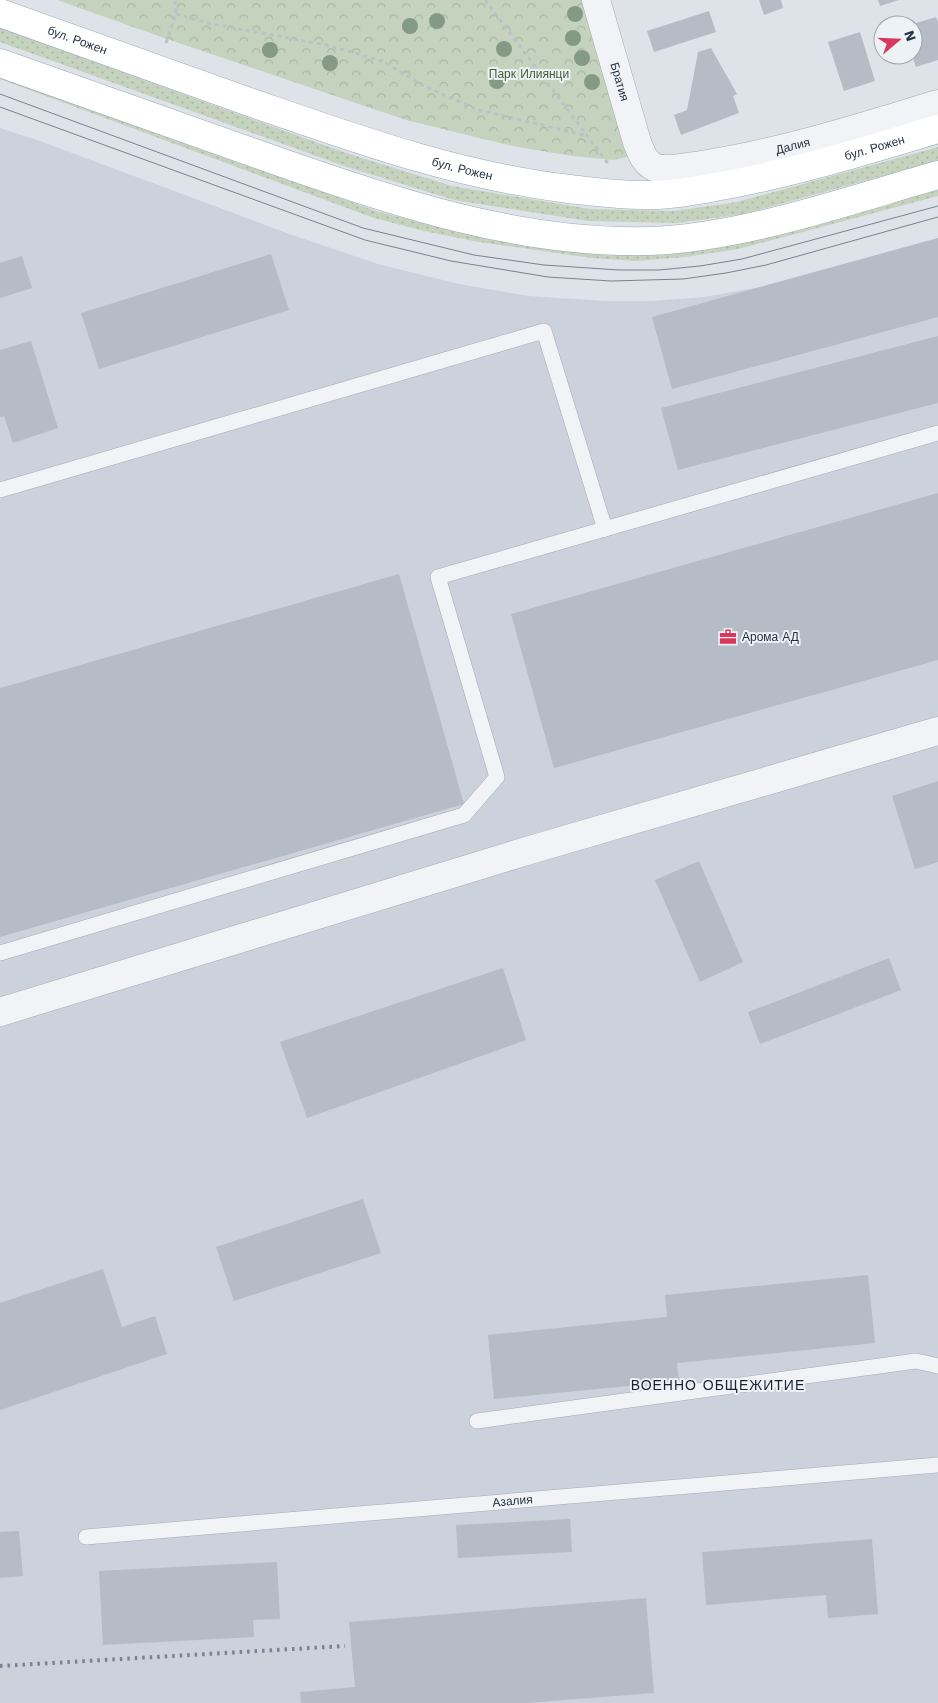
<svg xmlns="http://www.w3.org/2000/svg" width="938" height="1703" font-family="'Work Sans',sans-serif">
<defs>
<pattern id="grass-dots" width="8" height="8" patternUnits="userSpaceOnUse" patternTransform="scale(1.25)"><rect width="8" height="8" fill="#c5d3be"/><path d="M2 2h.1M6 6h.1" fill="none" stroke="#a9b6a4" stroke-width="1.8" stroke-linecap="round"/></pattern>
<pattern id="park-crowns" width="20" height="18" patternUnits="userSpaceOnUse" patternTransform="scale(1.25)"><rect width="20" height="18" fill="#c5d3be"/><path d="M2 6a3 3 0 1 1 6 0M12 15a3 3 0 1 1 6 0" fill="none" stroke="#a9b6a4"/></pattern>
</defs>
<rect width="100%" height="100%" fill="#dee3e9"/>
<path fill="#ccd2db" d="M 0,128 L 40,141 L 292,235 L 378,264 L 459,284 L 529,296 L 606,301 L 652,301 L 704,297 L 760,287 L 938,238 L 938,1703 L 0,1703 Z"/>
<path fill="url(#grass-dots)" d="M 0,28 L 346,153 L 452,186 L 590,209 L 674,211 L 737,202 L 938,147 L 938,161 L 744,214 L 678,223 L 588,221 L 454,200 L 344,166 L 0,42 Z
M 0,73 L 376,211 L 439,227 L 496,239 L 599,253 L 637,255 L 683,252 L 733,245 L 938,189 L 938,196 L 738,249 L 685,257 L 636,261 L 592,258 L 479,242 L 424,231 L 374,218 L 0,79 Z"/>
<path fill="url(#park-crowns)" d="M 57,0 L 584,0 L 629,153 L 627,157 L 614,160 L 572,156 L 512,146 L 406,120 L 167,39 Z"/>
<path fill="#b5bcc6" d="M 759,0 L 781,0 L 783,8 L 764,15 Z
M 878,0 L 899,0 L 880,6 Z
M 709,11 L 716,32 L 654,52 L 647,31 Z
M 936,17 L 938,22 L 938,60 L 916,67 L 912,55 L 913,24 Z
M 860,32 L 875,81 L 844,91 L 828,42 Z
M 711,48 L 737,94 L 733,96 L 739,113 L 681,135 L 674,115 L 687,110 L 698,52 Z
M 938,238 L 938,317 L 672,389 L 652,317 Z
M 271,254 L 289,310 L 99,369 L 81,313 Z
M 22,256 L 32,288 L 0,298 L 0,263 Z
M 938,336 L 938,403 L 678,470 L 661,408 Z
M 31,341 L 58,428 L 13,443 L 4,416 L 0,417 L 0,350 Z
M 938,493 L 938,660 L 554,768 L 511,614 Z
M 399,574 L 464,804 L 0,937 L 0,688 Z
M 938,781 L 938,862 L 915,869 L 892,796 Z
M 699,861 L 743,962 L 700,982 L 655,880 Z
M 889,958 L 901,990 L 760,1044 L 748,1012 Z
M 503,968 L 526,1040 L 307,1118 L 280,1042 Z
M 363,1199 L 381,1253 L 234,1301 L 216,1247 Z
M 103,1269 L 122,1327 L 155,1316 L 167,1354 L 0,1410 L 0,1303 Z
M 868,1275 L 875,1343 L 677,1363 L 679,1381 L 494,1399 L 488,1335 L 667,1317 L 665,1295 Z
M 570,1519 L 572,1552 L 458,1558 L 456,1525 Z
M 19,1531 L 23,1576 L 0,1578 L 0,1532 Z
M 872,1539 L 878,1614 L 828,1618 L 826,1595 L 706,1605 L 702,1552 Z
M 277,1562 L 280,1619 L 253,1620 L 254,1637 L 103,1645 L 99,1571 Z
M 646,1598 L 654,1693 L 527,1703 L 301,1703 L 300,1692 L 355,1687 L 349,1622 Z"/>
<g fill="none" stroke-linecap="round" stroke-linejoin="round">
<g stroke="#a3aab3" stroke-width="16">
<g id="lane">
<path d="M 0,490 L 544,331 L 605,529"/>
<path d="M 0,953 L 464,815 L 497,777 L 438,577 L 938,433"/>
<path d="M 477,1421 L 916,1361 L 938,1366"/>
<path id="s1" d="M 86,1537 L 938,1465"/>
</g>
</g>
<g stroke="#a3aab3" stroke-width="29">
<g id="street">
<path id="s2" d="M 596,0 L 637,142 C 641,152 644,162 654,167 C 665,172 683,167 695,166 C 778,154 858,128 938,104"/>
<path d="M 0,1012 L 530,850 L 938,731"/>
</g>
</g>
<g stroke="#9ca8b5" stroke-width="29">
<g id="primary">
<path id="s3" d="M 0,13 C 86,43 172,74 258,105 C 362,141 460,176 569,189 C 597,192 625,196 652,195 C 673,195 695,191 715,187 C 791,174 864,151 938,129"/>
<path d="M 0,63 C 93,95 184,129 277,161 C 396,203 520,244 648,241 C 742,238 847,201 938,175"/>
</g>
</g>
<path stroke="#bcc1c8" stroke-width="3" stroke-dasharray="4 4" stroke-linecap="butt" d="M 485,0 L 610,166
M 176,14 L 207,23 L 327,45 L 382,61 L 426,87 L 476,109 L 587,136
M 166,43 L 176,14 L 175,0"/>
<use href="#lane" stroke="#f1f3f7" stroke-width="15"/>
<use href="#street" stroke="#f1f3f7" stroke-width="28"/>
<use href="#primary" stroke="#fff" stroke-width="28"/>
<path stroke="#768394" stroke-width="1" d="M 0,94 L 363,228 L 474,255 L 544,265 L 619,270 L 659,270 L 700,266 L 742,259 L 938,206
M 0,107 L 365,240 L 451,261 L 548,277 L 611,281 L 683,279 L 726,273 L 766,265 L 938,217"/>
<path stroke="#768394" stroke-width="4" stroke-dasharray="2.5 5" stroke-linecap="butt" d="M 0,1666 L 345,1646"/>
</g>
<g fill="#859a84">
<circle cx="575" cy="14" r="8"/>
<circle cx="437" cy="21" r="8"/>
<circle cx="410" cy="26" r="8"/>
<circle cx="573" cy="38" r="8"/>
<circle cx="504" cy="49" r="8"/>
<circle cx="270" cy="50" r="8"/>
<circle cx="582" cy="58" r="8"/>
<circle cx="330" cy="63" r="8"/>
<circle cx="497" cy="81" r="8"/>
<circle cx="592" cy="82" r="8"/>
</g>
<defs>
<g id="office-bare" transform="scale(1.35)"><path d="M-6-3h4V-5.5h4V-3h4V5H-6ZM-1-4.5V-3h2v-1.5ZM-6 0V1H6V0Z" fill="#d8385b" stroke="#edf2f6" stroke-width="2.5" paint-order="stroke"/></g>
</defs>
<g fill-rule="evenodd">
<use href="#office-bare" x="728" y="637"/>
</g>
<g text-anchor="middle" dominant-baseline="central" stroke-width="4" stroke-linejoin="round" paint-order="stroke">
<g font-size="12" fill="#263141" stroke="#edf2f6">
<text stroke="none"><textPath href="#s3" startOffset="82">бул. Рожен</textPath></text>
<text stroke="none"><textPath href="#s2" startOffset="85">Братия</textPath></text>
<text stroke="none"><textPath href="#s2" startOffset="320">Далия</textPath></text>
<text stroke="none"><textPath href="#s3" startOffset="908">бул. Рожен</textPath></text>
<text stroke="none"><textPath href="#s3" startOffset="488">бул. Рожен</textPath></text>
<text stroke="none"><textPath href="#s1" startOffset="428">Азалия</textPath></text>
</g>
<g font-size="12" fill="#3d5e32" stroke="#edf2f6">
<text x="529" y="74">Парк Илиянци</text>
</g>
<g font-size="12" fill="#263141" stroke="#edf2f6" text-anchor="start">
<text x="742" y="637">Арома АД</text>
</g>
<g font-size="14" letter-spacing="1" fill="#182231" stroke="#edf2f6">
<text x="718" y="1385">ВОЕННО ОБЩЕЖИТИЕ</text>
</g>
</g>
<g transform="translate(898 40) rotate(71)"><circle r="24" fill="#edf2f6" stroke="#9da5ae"/>
<path d="M0-4L9 19L0 12L-9 19Z" fill="#d8385b"/>
<text y="-8" font-size="14" font-weight="bold" text-anchor="middle" fill="#263141">N</text>
</g>
</svg>
